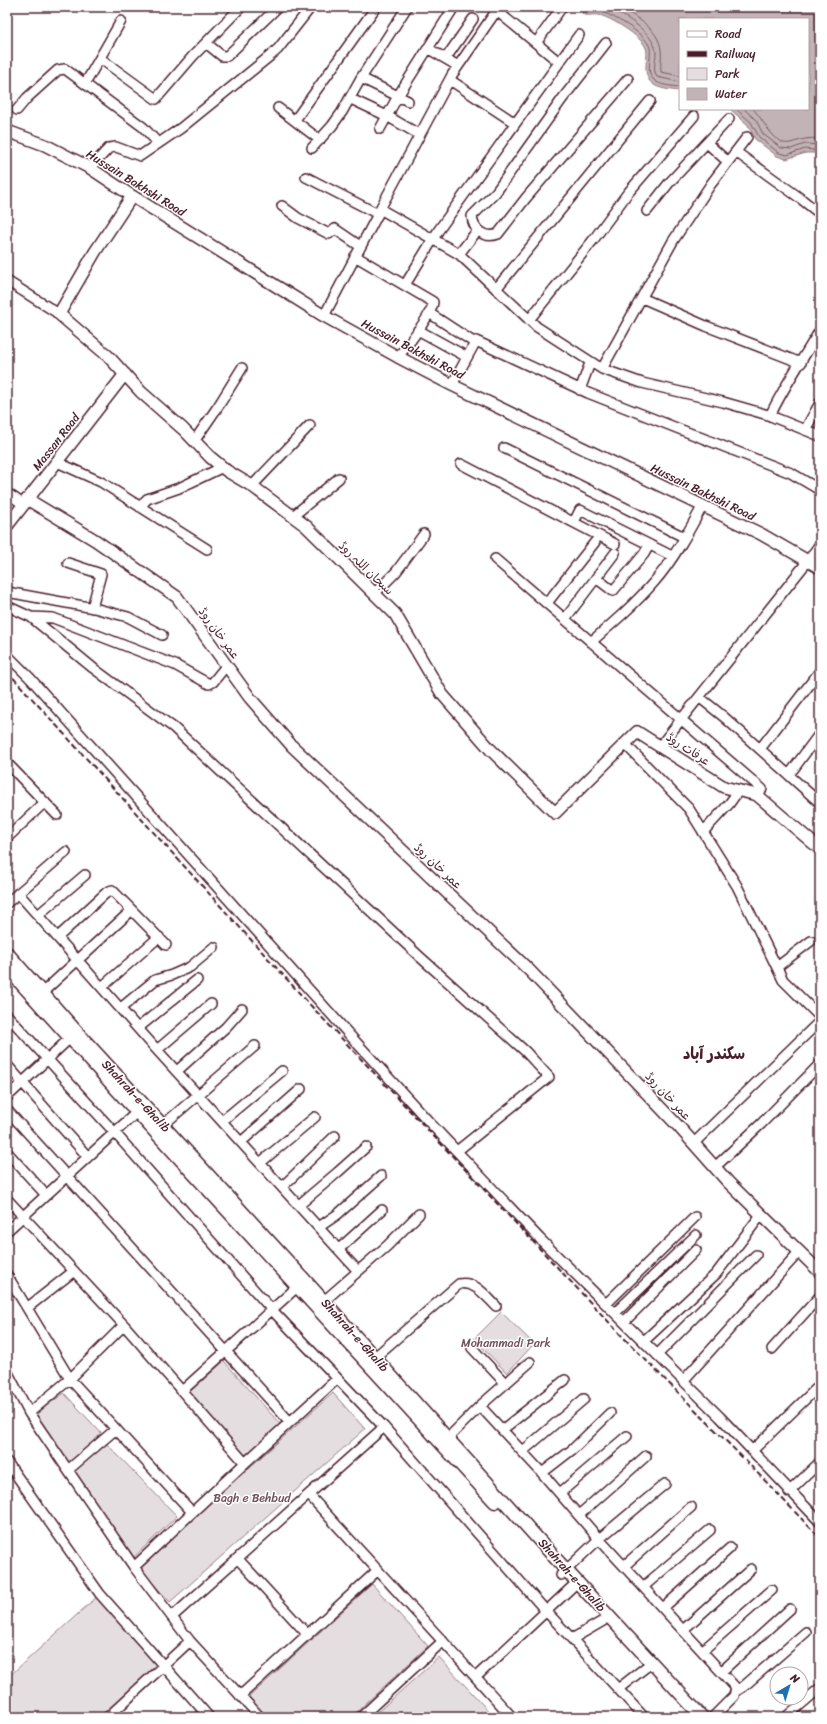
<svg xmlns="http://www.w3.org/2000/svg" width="827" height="1724" font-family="Sriracha,'Playpen Sans Arabic',sans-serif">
<rect width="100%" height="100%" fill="#fff"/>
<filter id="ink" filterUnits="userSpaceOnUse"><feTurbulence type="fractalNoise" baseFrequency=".025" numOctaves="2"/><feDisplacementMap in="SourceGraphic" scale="8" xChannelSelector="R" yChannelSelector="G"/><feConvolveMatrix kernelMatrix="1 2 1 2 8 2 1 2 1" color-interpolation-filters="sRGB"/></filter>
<g filter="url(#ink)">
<path fill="#e5dee0" stroke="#987e86" d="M 501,1312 L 534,1344 L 507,1373 L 474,1339 Z
M 224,1361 L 281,1425 L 245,1458 L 187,1394 Z
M 64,1393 L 102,1434 L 65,1468 L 30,1418 Z
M 333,1393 L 365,1429 L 170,1602 L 138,1567 Z
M 105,1442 L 177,1516 L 133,1558 L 71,1472 Z
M 372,1584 L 428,1646 L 351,1717 L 266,1717 L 248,1698 Z
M 100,1594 L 164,1666 L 107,1717 L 7,1717 L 7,1678 Z
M 439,1657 L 494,1717 L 372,1717 Z"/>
<path fill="#c1b3b6" stroke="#91787e" d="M 585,7 L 820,7 L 820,155 L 816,153 L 806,153 L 786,159 L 777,156 L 755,139 L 748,125 L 730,109 L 808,109 L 808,19 L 680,19 L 680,91 C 662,89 645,88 646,66 C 646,60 648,54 646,48 C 642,37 610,17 599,15 C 594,14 589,16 584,15 L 582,13 Z"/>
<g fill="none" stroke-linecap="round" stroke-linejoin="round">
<path stroke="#7a5a63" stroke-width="1" d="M 588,7 L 589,11 C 595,11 599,11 604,13 C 616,17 647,35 650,48 C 652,58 645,72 654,80 C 660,86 672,86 680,87
M 603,7 C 621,12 654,32 656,52 C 656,61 652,69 657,77 L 680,82
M 619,7 C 636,17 659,29 661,50 C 662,58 660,65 661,72 L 680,76
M 736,109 L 751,122 L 759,137 L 779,153 L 787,155 L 805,149 L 820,151
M 744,109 L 756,120 L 763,134 L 781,148 L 791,149 L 805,144 L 820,145
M 753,109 C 762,117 775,147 790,143 C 802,140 807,137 820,139"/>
<g stroke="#4a1f2b" stroke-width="12">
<path id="minor" d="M 497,11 L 559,62
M 206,43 L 222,56 L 227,56 L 278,7
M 536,43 L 562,7
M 606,43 L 563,98 L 496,192 L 472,216 C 473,230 484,239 498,234 L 526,198 L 628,79
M 429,49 L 458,66
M 446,58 L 473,19
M 101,59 L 156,99 L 193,56 L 241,7
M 361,78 L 408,101
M 450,80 L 515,123
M 85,84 L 121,21
M 351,99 L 387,116 L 420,135
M 278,108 L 320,140
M 17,110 L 27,98 L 58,70 L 65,69 L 143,127 L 158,143
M 295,120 L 376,7
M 380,129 L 398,96 L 454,7
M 707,143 L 728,162
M 312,148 L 332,126 L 342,112 L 361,78 L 407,7
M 736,152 L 800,198 L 819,213 L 820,211
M 90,168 L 109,148 L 116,147 L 140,156 L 181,128 L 270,56 L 278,49 L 311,7
M 306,177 L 378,214 L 380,209 L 459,254 L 537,327 L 602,369 L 642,383 L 723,402 L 768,415 L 820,436
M 282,206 L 298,218 L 329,234 L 335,229 L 360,246
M 380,209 L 452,75 L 499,7
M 647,211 L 669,183 L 729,119
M 459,254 L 477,231
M 355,256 L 433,302 C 434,312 406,347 398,357
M 7,281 L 59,314
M 405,285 L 438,231 L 579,35
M 496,289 L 650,101
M 642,298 L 706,326 L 801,363
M 429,313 L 475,343
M 324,316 L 378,214
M 529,320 L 594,239 L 627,194 L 694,116
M 418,330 L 467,357
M 602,369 L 673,241 L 711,184 L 747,137
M 452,385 L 476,341 L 588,393 L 791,473 L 820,490
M 580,390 L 590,363
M 770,416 C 784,386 803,359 820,330
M 805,430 L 820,403
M 195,440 L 219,405 L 242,368
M 504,448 L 684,537
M 57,462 L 101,482 L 207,549
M 461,464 L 615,544
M 252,486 L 310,425
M 7,493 L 23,504
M 140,507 L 147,499 L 179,488 L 223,467
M 293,516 L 339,478
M 574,522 L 580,510 L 672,556
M 495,559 L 762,789 L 757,795
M 68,563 L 101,574 L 92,608
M 596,578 L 613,591 L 644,554 L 649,545
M 7,592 L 94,608 L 128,617 L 162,635
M 374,594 L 396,572 L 424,534
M 547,603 L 595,542
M 7,606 L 31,617 L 93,668 L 174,728 L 419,956 L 525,1051 L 549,1077 L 457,1151
M 31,617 L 53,618 L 175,665 L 209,684 L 213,682 L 226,666
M 565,619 L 615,553
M 591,642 C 613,623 635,604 654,582 C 672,562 689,531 702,507
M 7,655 L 30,678 L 355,1041 L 431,1124 L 540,1239 L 720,1417 L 820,1522
M 699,697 L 724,717 L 820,803
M 625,744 L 689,809 L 737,886 L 783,980 L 820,1017
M 660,746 L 807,562 L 820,544
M 760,749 L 820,671
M 7,763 L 57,815
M 789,775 L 820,733
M 703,832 L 729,804 L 739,790
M 7,838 L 45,802
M 18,893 L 157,1050 L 358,1271
M 7,903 L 66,852
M 38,915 L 85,875
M 58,937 L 107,892 L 112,890 L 166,945
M 777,967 L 811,941
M 102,987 L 159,937
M 42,993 L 132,910
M 121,1008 L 155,980 L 172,975 L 190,967 L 214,947
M 7,1015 L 115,1133 L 272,1310 L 384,1427 L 546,1611 L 644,1717
M 138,1028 L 197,980
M 157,1050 L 211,1004
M 7,1065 L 88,1157
M 177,1071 L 226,1027 L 242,1009
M 7,1097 L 70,1038
M 7,1110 L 290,1422
M 222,1121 L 282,1071
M 163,1125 L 255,1046
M 241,1142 L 301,1089
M 694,1143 L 820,1021
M 7,1152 L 46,1195
M 260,1163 L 315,1117
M 715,1167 L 761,1124 L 818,1066
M 282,1187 L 335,1136
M 7,1199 L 124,1325 L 245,1463 L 134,1567
M 299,1205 L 338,1172 L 366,1147
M 319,1227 L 338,1214 L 381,1176
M 7,1231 L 137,1112
M 339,1249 L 382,1210
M 7,1275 L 70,1379 L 192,1512
M 324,1301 L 387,1246 L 419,1214
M 606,1304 L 695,1217
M 27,1308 L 74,1271
M 615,1313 L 696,1235
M 624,1322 L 696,1250
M 644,1341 L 716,1274 L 761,1215
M 472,1348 L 505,1383
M 772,1349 L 820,1296
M 657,1355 L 756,1255
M 375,1357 L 459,1284 C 475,1281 485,1295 496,1306
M 7,1371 L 29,1413 L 134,1567 L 190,1641 L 260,1717
M 683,1381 L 799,1252
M 182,1391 L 297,1287
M 480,1406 L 542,1473 L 599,1539 L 736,1688 L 734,1696 L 713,1717
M 29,1413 L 70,1379 L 124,1325
M 502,1430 L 565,1380
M 443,1443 L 480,1406 L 530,1362
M 523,1451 L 584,1399
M 752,1451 L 820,1385
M 7,1462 L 100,1594 L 209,1717
M 245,1463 L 337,1379
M 68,1470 L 116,1429
M 542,1473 L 573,1449 L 610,1413
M 789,1492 L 820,1462
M 560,1493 L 627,1436
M 309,1495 L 512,1717
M 579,1515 L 646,1456
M 238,1559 L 308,1635
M 624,1566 L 691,1507
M 561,1575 L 599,1539 L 665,1484
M 643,1587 L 710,1530
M 663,1608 L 730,1548
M 172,1617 L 384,1427
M 683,1630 L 751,1569
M 572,1639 L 603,1621
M 702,1651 L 772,1590
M 721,1672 L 790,1609
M 476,1677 L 572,1587
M 618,1689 L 646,1667
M 736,1691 L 743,1687 L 806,1632
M 240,1696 L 378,1570
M 108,1717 L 190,1641
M 361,1717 L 443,1641
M 786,1717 L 820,1688"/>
</g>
<g stroke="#4a1f2b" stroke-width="14">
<path id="tertiary" d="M 7,131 L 45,145 L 90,168 L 132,196 L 324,316 L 398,357 L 452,385 L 761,534 L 820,568
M 132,196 L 95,252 L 59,314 L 108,356 L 141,392 L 183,429 L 210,457 L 227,471 L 252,486 L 306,526 L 395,614 L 442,694 L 490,749 L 555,813 L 637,732 L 724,787 L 757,795 L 820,849
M 27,499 L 95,540 L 177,597 L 250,698 L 292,746 L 530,971 L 680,1128 L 728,1182 L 820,1272
M 7,526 L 125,374"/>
</g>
<g stroke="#4a1f2b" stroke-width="15">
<path id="secondary" d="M 7,953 L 75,1030 L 303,1278 L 566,1570 L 702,1717
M 7,968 L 137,1112 L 495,1502"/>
</g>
<use href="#minor" stroke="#fff" stroke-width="9"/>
<use href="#tertiary" stroke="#fff" stroke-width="11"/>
<use href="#secondary" stroke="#fff" stroke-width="12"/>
<path stroke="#4a1f2b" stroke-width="2" stroke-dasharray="6 3" stroke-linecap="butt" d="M 7,671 L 313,1008 L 621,1335 L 746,1461 L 820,1538"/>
</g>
</g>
<g text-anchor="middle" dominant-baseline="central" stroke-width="3" stroke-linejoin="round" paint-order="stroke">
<g font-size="12" fill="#4a1f2b" stroke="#fff">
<text transform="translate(136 183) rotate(32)">Hussain Bakhshi Road</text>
<text transform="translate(413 349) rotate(28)">Hussain Bakhshi Road</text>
<text transform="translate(56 442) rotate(-52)">Massan Road</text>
<text transform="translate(703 492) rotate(26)">Hussain Bakhshi Road</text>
<text transform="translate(366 568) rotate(44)">سبحان اللہ روڈ</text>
<text transform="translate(219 633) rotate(54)">عمر خان روڈ</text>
<text transform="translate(688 749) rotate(33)">عرفات روڈ</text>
<text transform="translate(438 866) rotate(43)">عمر خان روڈ</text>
<text transform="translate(136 1096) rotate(47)">Shahrah-e-Ghalib</text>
<text transform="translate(668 1096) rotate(47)">عمر خان روڈ</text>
<text transform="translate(355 1335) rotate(48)">Shahrah-e-Ghalib</text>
<text transform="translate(572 1575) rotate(48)">Shahrah-e-Ghalib</text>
</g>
<g font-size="12" fill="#714f58" stroke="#fff">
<text x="506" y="1343">Mohammadi Park</text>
<text x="252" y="1498">Bagh e Behbud</text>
</g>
<g font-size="16" font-weight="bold" fill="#4a1f2b" stroke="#fff">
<text x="714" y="1053">سکندر آباد</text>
</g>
</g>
<rect width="827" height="1724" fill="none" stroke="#fff" stroke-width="24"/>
<rect x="12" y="12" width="803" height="1700" fill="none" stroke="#4a1f2b" stroke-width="1.5" filter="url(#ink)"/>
<rect x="679" y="18" width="130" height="92" fill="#ffffff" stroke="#b7a5aa"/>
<rect x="687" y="31" width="20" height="6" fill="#ffffff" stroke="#b7a5aa"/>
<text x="715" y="38" font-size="12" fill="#4a1f2b">Road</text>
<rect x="687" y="51" width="20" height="6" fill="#4a1f2b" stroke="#b7a5aa"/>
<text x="715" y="58" font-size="12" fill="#4a1f2b">Railway</text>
<rect x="687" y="68" width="20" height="12" fill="#e5dee0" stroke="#b7a5aa"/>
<text x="715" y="78" font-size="12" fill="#4a1f2b">Park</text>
<rect x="687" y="88" width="20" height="12" fill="#c1b3b6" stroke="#b7a5aa"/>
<text x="715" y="98" font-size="12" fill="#4a1f2b">Water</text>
<g transform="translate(789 1686) rotate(38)"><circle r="19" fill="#ffffff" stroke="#b7a5aa"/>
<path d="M0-3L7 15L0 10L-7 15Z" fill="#1f6fb2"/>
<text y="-6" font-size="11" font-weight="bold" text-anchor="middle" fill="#4a1f2b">N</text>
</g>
</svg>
